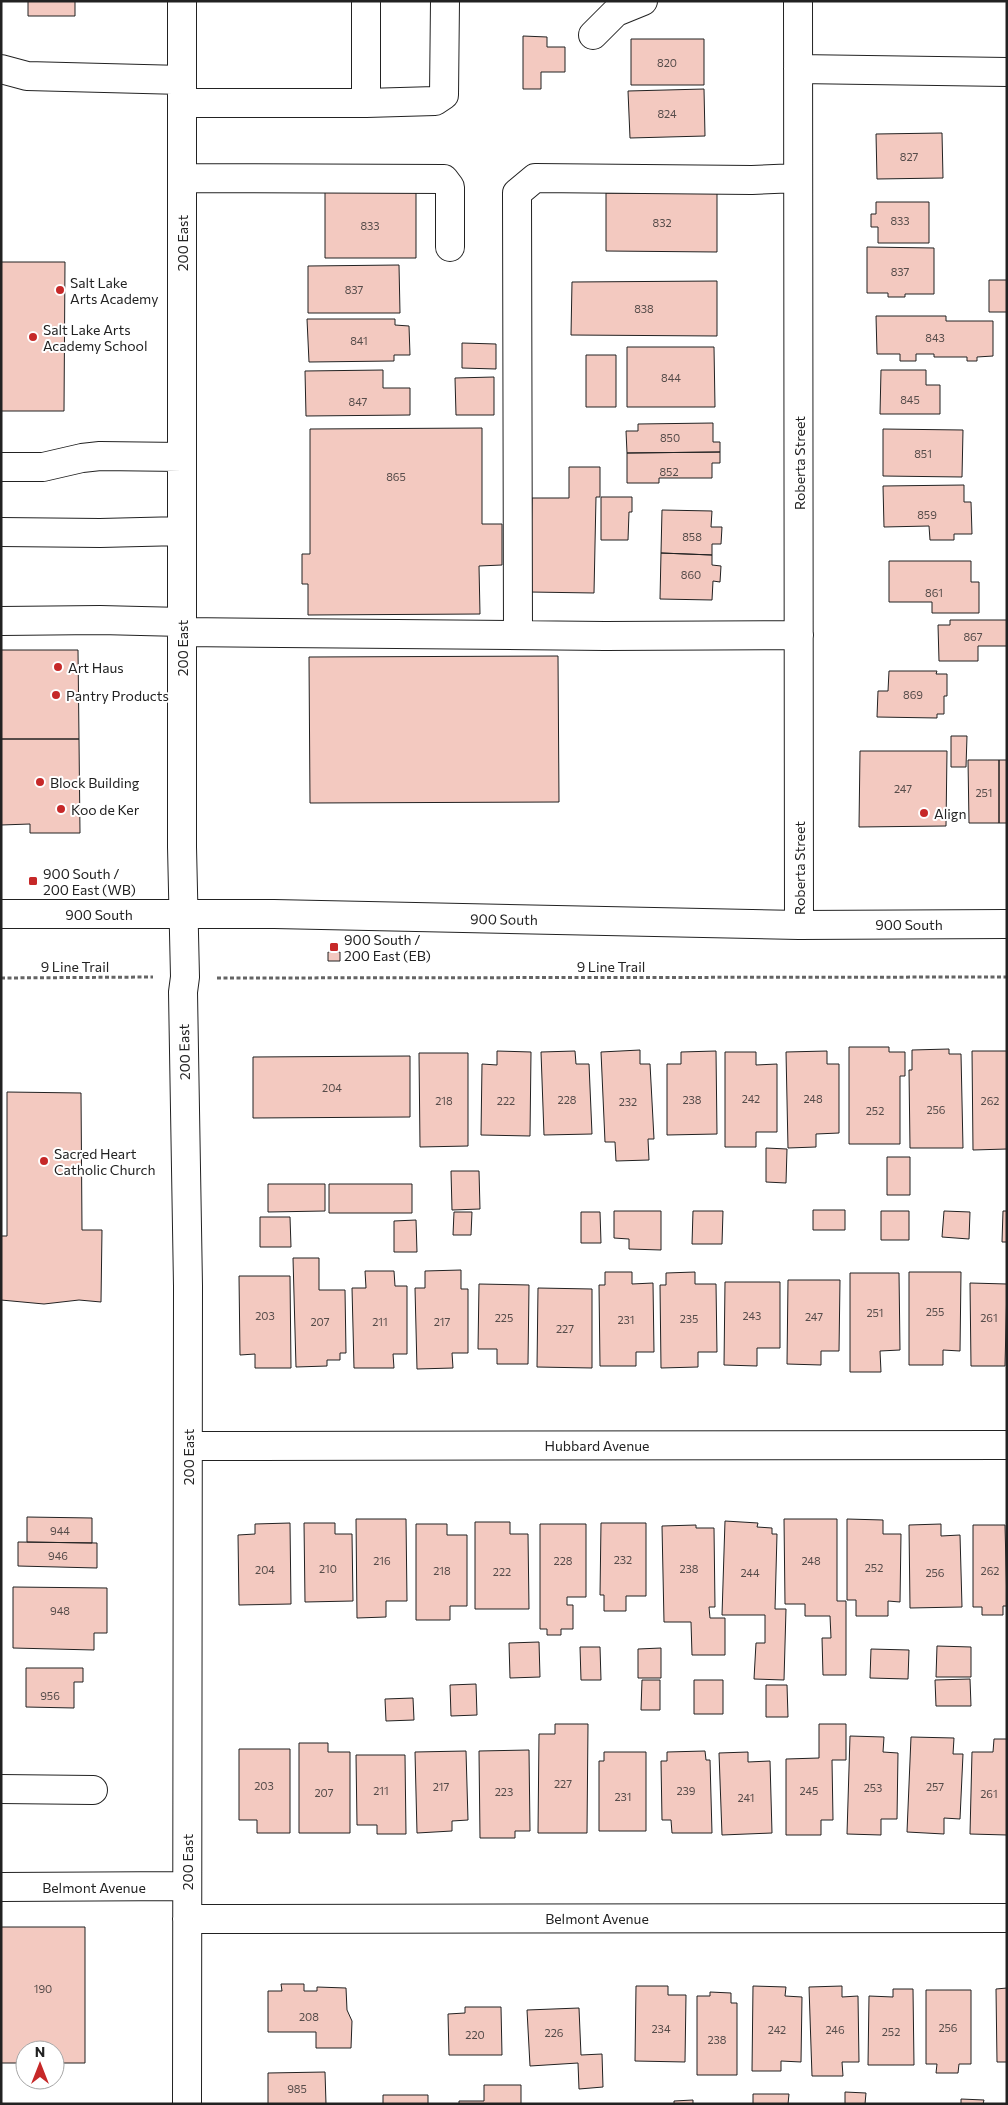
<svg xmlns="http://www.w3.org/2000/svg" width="1008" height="2105" font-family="Commissioner,sans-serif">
<rect width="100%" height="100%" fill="#fff"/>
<path fill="#f3c9c0" stroke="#222" d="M 28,1 L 75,1 L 75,16 L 28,16 Z
M 523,36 L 547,37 L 547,47 L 565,47 L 565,72 L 541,72 L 541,89 L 523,89 Z
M 631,39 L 704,39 L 704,85 L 631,85 Z
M 704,89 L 705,136 L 630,138 L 628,91 Z
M 942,133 L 943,178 L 877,179 L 876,134 Z
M 325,192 L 416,192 L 416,258 L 325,258 Z
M 606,193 L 717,193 L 717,252 L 606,251 Z
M 876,202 L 929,202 L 929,243 L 878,243 L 878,227 L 871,227 L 871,214 L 876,214 Z
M 867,247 L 934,248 L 934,294 L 905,294 L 905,297 L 888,297 L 888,293 L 867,293 Z
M 1,262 L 65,262 L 64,411 L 1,411 Z
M 399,265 L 400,313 L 308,313 L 308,266 Z
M 989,280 L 1007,280 L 1007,312 L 989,312 Z
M 717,281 L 717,336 L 571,335 L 572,282 Z
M 876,316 L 946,316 L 946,321 L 993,321 L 993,356 L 977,357 L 977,361 L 967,361 L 967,357 L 934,357 L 934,354 L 916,354 L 916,361 L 900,361 L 900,354 L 877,354 Z
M 307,319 L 395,319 L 395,325 L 409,326 L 410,355 L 394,355 L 394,361 L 309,362 Z
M 462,343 L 496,344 L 496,369 L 462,368 Z
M 627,347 L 714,347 L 715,407 L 627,407 Z
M 586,355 L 616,355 L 616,407 L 586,407 Z
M 383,370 L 383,388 L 410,388 L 410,415 L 306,416 L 305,371 Z
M 881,370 L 926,370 L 926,385 L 940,385 L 940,414 L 880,414 Z
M 494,377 L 494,415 L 456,415 L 455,378 Z
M 713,423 L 713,442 L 720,442 L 720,452 L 627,453 L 626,431 L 638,431 L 638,424 Z
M 482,428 L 482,524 L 502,524 L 502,565 L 479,566 L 480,614 L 308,615 L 308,584 L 302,584 L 302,554 L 310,554 L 310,429 Z
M 883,429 L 963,430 L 962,477 L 883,476 Z
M 720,452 L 720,463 L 712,463 L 712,478 L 659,478 L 659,483 L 627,483 L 627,453 Z
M 569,467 L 600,467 L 600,497 L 596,497 L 594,593 L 530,592 L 532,498 L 569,498 Z
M 964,485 L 964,502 L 971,502 L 972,534 L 954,534 L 954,540 L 930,540 L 929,526 L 884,527 L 883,486 Z
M 601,497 L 632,497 L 632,512 L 629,512 L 628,540 L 601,540 Z
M 662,510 L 712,511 L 711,527 L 722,527 L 721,544 L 712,544 L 712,555 L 661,553 Z
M 661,553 L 712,555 L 712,565 L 721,566 L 720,582 L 713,581 L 712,600 L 660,599 Z
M 889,561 L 971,561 L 971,582 L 979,582 L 979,613 L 932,613 L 932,602 L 889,602 Z
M 950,620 L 1007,620 L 1007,646 L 978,646 L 978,661 L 939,661 L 938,625 L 950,625 Z
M 1,650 L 78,650 L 79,739 L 1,739 Z
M 558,656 L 559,802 L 310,803 L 309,657 Z
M 889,671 L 937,671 L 936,674 L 947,674 L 947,696 L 944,696 L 944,714 L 937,714 L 937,718 L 877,717 L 878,691 L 888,691 Z
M 951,736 L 967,736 L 966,767 L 951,767 Z
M 1,739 L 79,739 L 80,833 L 30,833 L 30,824 L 1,825 Z
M 860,751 L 947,751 L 946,826 L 859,827 Z
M 968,760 L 999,760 L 999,823 L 969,823 Z
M 999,760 L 1007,760 L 1007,823 L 999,823 Z
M 328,952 L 340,952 L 340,961 L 328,961 Z
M 849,1047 L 889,1047 L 889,1052 L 905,1052 L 905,1076 L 900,1076 L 900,1144 L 849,1144 Z
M 949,1049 L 949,1054 L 961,1054 L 963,1148 L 910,1148 L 909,1070 L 912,1070 L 912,1050 Z
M 640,1050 L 640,1064 L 650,1064 L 654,1139 L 648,1139 L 649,1160 L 616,1161 L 615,1142 L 605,1142 L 601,1052 Z
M 497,1051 L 531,1052 L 530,1136 L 481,1135 L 482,1064 L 497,1065 Z
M 575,1051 L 576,1064 L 589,1064 L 592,1134 L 544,1135 L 541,1052 Z
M 716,1051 L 717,1134 L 667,1135 L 667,1064 L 681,1064 L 681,1052 Z
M 827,1051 L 827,1064 L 839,1064 L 839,1133 L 816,1134 L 816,1147 L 788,1148 L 786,1052 Z
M 972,1051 L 1007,1051 L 1007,1149 L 973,1150 Z
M 725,1052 L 756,1052 L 756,1065 L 777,1064 L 777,1132 L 756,1132 L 756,1147 L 725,1147 Z
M 419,1053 L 468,1053 L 468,1146 L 420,1147 Z
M 410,1056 L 410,1117 L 253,1118 L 253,1057 Z
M 7,1092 L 81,1093 L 82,1230 L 102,1230 L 101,1302 L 79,1300 L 44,1304 L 1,1300 L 1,1236 L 7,1236 Z
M 766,1148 L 787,1149 L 786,1183 L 766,1182 Z
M 887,1157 L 910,1157 L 910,1195 L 887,1195 Z
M 451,1171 L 479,1171 L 480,1209 L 452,1210 Z
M 268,1184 L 325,1184 L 325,1211 L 268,1212 Z
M 329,1184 L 412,1184 L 412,1213 L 329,1213 Z
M 813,1210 L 845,1210 L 845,1230 L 813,1230 Z
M 614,1211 L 661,1211 L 661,1250 L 629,1249 L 629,1239 L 614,1238 Z
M 693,1211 L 723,1211 L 722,1244 L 692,1244 Z
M 881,1211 L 909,1211 L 909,1240 L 881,1240 Z
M 944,1211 L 970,1212 L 969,1239 L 942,1237 Z
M 1003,1211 L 1007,1211 L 1007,1242 L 1002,1242 Z
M 454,1212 L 472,1212 L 471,1235 L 453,1235 Z
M 581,1212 L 600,1212 L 601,1243 L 581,1243 Z
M 260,1217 L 290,1217 L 291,1247 L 260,1247 Z
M 416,1220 L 417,1252 L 394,1252 L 394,1221 Z
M 293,1258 L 319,1258 L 319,1290 L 345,1290 L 346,1353 L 340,1353 L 340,1360 L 327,1360 L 327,1366 L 296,1367 Z
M 461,1270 L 461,1289 L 468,1289 L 468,1353 L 452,1353 L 453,1368 L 417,1369 L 415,1288 L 425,1288 L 425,1271 Z
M 365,1271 L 394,1271 L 395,1286 L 407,1286 L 407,1354 L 393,1354 L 394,1368 L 354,1368 L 352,1288 L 366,1288 Z
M 605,1272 L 632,1272 L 632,1284 L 653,1283 L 654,1352 L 636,1352 L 636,1366 L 600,1366 L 599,1285 L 605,1285 Z
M 695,1272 L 695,1284 L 716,1284 L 717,1352 L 698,1352 L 698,1367 L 661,1368 L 660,1285 L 666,1285 L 666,1273 Z
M 909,1272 L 961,1272 L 960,1351 L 943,1350 L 943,1365 L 909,1365 Z
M 850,1273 L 899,1273 L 900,1350 L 880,1351 L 881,1372 L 850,1372 Z
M 239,1276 L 290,1276 L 291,1368 L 255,1368 L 255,1354 L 240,1355 Z
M 788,1280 L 840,1280 L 839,1351 L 821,1351 L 821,1365 L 787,1364 Z
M 725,1282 L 780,1282 L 780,1348 L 757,1348 L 757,1366 L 724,1365 Z
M 970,1283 L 1007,1284 L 1005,1366 L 971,1366 Z
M 479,1284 L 529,1285 L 528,1364 L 497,1364 L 497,1349 L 478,1349 Z
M 538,1288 L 592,1289 L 592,1368 L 537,1367 Z
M 27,1517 L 92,1518 L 92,1543 L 27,1542 Z
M 356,1519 L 406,1519 L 407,1601 L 386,1601 L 386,1617 L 357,1618 Z
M 784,1519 L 837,1519 L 837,1601 L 846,1601 L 846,1675 L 823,1675 L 822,1638 L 831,1638 L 830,1616 L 805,1616 L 805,1604 L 785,1604 Z
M 847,1519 L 883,1520 L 883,1534 L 901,1534 L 900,1602 L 888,1601 L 888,1616 L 856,1616 L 856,1600 L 847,1600 Z
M 725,1521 L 758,1523 L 757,1527 L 772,1528 L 772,1534 L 777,1534 L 775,1609 L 786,1609 L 784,1680 L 754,1679 L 756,1643 L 765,1643 L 765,1615 L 722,1615 Z
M 475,1522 L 510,1522 L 510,1534 L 528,1534 L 529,1609 L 475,1609 Z
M 290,1523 L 291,1604 L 239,1605 L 238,1535 L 255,1534 L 255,1524 Z
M 304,1523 L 335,1523 L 335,1534 L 352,1534 L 353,1601 L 305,1602 Z
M 601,1523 L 646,1523 L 646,1596 L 626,1596 L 626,1611 L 604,1611 L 604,1595 L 600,1595 Z
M 416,1524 L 447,1524 L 447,1535 L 467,1535 L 467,1606 L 450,1606 L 450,1620 L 416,1620 Z
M 540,1524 L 586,1524 L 586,1597 L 567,1597 L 567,1605 L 573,1605 L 573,1629 L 561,1629 L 561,1635 L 547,1635 L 547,1629 L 540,1629 Z
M 941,1524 L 941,1536 L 960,1535 L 962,1607 L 910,1608 L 909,1525 Z
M 696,1525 L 696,1528 L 714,1528 L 715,1607 L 709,1607 L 710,1618 L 725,1618 L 725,1655 L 692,1655 L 691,1622 L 664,1622 L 662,1526 Z
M 973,1525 L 1005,1525 L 1007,1606 L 1003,1606 L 1003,1615 L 982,1615 L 982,1607 L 973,1607 Z
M 18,1542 L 97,1543 L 97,1568 L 18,1566 Z
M 13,1587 L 107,1588 L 107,1633 L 94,1633 L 94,1650 L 13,1648 Z
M 539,1642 L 540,1677 L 510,1678 L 509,1643 Z
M 937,1646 L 971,1647 L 971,1677 L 936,1677 Z
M 580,1647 L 600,1647 L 601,1680 L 581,1680 Z
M 661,1648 L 661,1678 L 638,1678 L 638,1649 Z
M 871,1649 L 909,1650 L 908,1679 L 870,1678 Z
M 26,1668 L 83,1668 L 83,1682 L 74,1682 L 74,1708 L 26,1707 Z
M 970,1679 L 971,1706 L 936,1706 L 935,1680 Z
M 642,1680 L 660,1680 L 660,1710 L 641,1710 Z
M 694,1680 L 723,1680 L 723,1714 L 694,1714 Z
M 476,1684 L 477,1715 L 451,1716 L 450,1685 Z
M 766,1685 L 787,1685 L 788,1717 L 766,1717 Z
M 413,1698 L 414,1720 L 386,1721 L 385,1699 Z
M 555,1724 L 588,1724 L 587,1833 L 538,1833 L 539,1734 L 555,1734 Z
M 819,1724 L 846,1724 L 846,1760 L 832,1760 L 833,1820 L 821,1820 L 821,1835 L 786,1835 L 786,1759 L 819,1758 Z
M 850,1736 L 884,1737 L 883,1752 L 898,1753 L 897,1819 L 881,1819 L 881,1835 L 847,1834 Z
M 911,1737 L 954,1738 L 953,1754 L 963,1754 L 960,1819 L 944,1818 L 944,1834 L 907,1832 Z
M 994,1739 L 1007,1739 L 1007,1835 L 970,1834 L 972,1752 L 993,1752 Z
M 299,1743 L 328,1743 L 328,1752 L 350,1752 L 350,1833 L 299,1833 Z
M 239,1749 L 290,1749 L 290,1833 L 257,1833 L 257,1820 L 239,1820 Z
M 529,1750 L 530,1831 L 515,1831 L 515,1838 L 480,1838 L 479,1751 Z
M 466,1751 L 468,1820 L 452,1821 L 452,1831 L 417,1833 L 415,1752 Z
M 705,1751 L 706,1760 L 710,1760 L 712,1833 L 672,1833 L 671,1820 L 662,1820 L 661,1761 L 667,1761 L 667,1752 Z
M 604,1752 L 646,1752 L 646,1831 L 599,1831 L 599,1761 L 604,1761 Z
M 748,1752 L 748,1762 L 770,1761 L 772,1833 L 722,1835 L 719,1753 Z
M 356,1755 L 405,1755 L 406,1834 L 377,1834 L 377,1825 L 357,1825 Z
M 1,1927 L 85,1927 L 85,2063 L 55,2063 L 55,2050 L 25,2050 L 25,2063 L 1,2063 Z
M 281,1984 L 304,1984 L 304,1991 L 317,1991 L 317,1987 L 346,1988 L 347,2010 L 352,2021 L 351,2048 L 316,2048 L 316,2032 L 268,2032 L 268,1991 L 282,1991 Z
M 636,1986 L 668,1986 L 668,1995 L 686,1995 L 685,2062 L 635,2061 Z
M 753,1986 L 786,1987 L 785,1996 L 802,1997 L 801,2062 L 781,2061 L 781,2071 L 752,2071 Z
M 842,1986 L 842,1997 L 858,1996 L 859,2062 L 842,2062 L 843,2076 L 812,2076 L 809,1987 Z
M 1007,1988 L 1007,2062 L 997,2062 L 996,1989 Z
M 893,1989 L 913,1989 L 914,2065 L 868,2065 L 869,1996 L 893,1997 Z
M 926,1990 L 971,1990 L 971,2064 L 959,2064 L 958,2073 L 936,2073 L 937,2064 L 926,2064 Z
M 710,1992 L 731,1993 L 731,2003 L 737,2003 L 737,2075 L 697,2075 L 697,1996 L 710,1996 Z
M 465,2007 L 501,2007 L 502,2055 L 449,2055 L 448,2014 L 465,2013 Z
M 579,2008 L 581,2055 L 602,2054 L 603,2087 L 579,2089 L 578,2063 L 530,2066 L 527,2010 Z
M 325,2072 L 326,2104 L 268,2104 L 268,2073 Z
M 484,2085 L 521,2085 L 521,2104 L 459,2104 L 459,2101 L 484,2101 Z
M 845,2092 L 866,2093 L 865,2104 L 845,2104 Z
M 753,2094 L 789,2094 L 788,2104 L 753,2104 Z
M 383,2095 L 428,2095 L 428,2104 L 383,2104 Z
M 961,2099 L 984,2100 L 983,2104 L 961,2104 Z
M 693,2100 L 693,2104 L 674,2104 L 674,2101 Z"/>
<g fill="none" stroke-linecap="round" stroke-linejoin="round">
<g stroke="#222" stroke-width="30">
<path id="minor" d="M 182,1 L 182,847 L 185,977 L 183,992 L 188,1286 L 187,2104
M 798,1 L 799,925
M 593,35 L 616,12 L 643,1
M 1,69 L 27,76 L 182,80
M 798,69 L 1007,72
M 182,103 L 366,103 L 366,3
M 366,103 L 435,101 L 444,95 L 445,1
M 182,178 L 444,179 L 450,187 L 450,247
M 1,467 L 43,467 L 82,458 L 100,456 L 182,457
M 1,532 L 100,533 L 182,531
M 1,621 L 100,620 L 182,622
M 182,632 L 605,636 L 799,635
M 518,634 L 517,193 L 535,178 L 752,180 L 798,178
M 1,914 L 274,914 L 799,925 L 1007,924
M 188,1446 L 1007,1445
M 1,1789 L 93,1790
M 1,1887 L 187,1886
M 187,1919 L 1007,1918"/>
</g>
<path stroke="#646464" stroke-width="3" stroke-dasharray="4 2.5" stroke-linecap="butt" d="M 1,978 L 153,977
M 217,978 L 1007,977"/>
<use href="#minor" stroke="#fff" stroke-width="28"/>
</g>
<g fill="#c62828" stroke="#fff" stroke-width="2">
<circle cx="60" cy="290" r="5"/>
<circle cx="33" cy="337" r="5"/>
<circle cx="58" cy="667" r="5"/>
<circle cx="56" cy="695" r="5"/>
<circle cx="40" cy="782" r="5"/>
<circle cx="61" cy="809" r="5"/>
<circle cx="924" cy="813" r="5"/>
<rect x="28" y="876" width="10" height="10" rx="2.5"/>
<rect x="329" y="942" width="10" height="10" rx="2.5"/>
<circle cx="44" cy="1161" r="5"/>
</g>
<g text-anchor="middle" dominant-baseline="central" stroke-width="4" stroke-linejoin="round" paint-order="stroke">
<g font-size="11" fill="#564c4a">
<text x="667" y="62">820</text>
<text x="667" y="113">824</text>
<text x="909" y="156">827</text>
<text x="900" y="220">833</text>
<text x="662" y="222">832</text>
<text x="370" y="225">833</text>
<text x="900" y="271">837</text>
<text x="354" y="289">837</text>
<text x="644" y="308">838</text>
<text x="935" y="337">843</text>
<text x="359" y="340">841</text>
<text x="671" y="377">844</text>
<text x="910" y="399">845</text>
<text x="358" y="401">847</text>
<text x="670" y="437">850</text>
<text x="923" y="453">851</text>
<text x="669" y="471">852</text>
<text x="396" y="476">865</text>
<text x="927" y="514">859</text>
<text x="692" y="536">858</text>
<text x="691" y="574">860</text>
<text x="934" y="592">861</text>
<text x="973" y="636">867</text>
<text x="913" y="694">869</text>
<text x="903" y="788">247</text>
<text x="984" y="792">251</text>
<text x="332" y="1087">204</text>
<text x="751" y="1098">242</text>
<text x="813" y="1098">248</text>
<text x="567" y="1099">228</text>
<text x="692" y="1099">238</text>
<text x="444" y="1100">218</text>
<text x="506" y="1100">222</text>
<text x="990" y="1100">262</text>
<text x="628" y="1101">232</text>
<text x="936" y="1109">256</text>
<text x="875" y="1110">252</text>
<text x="935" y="1311">255</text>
<text x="875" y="1312">251</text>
<text x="265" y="1315">203</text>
<text x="752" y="1315">243</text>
<text x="814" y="1316">247</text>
<text x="504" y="1317">225</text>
<text x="989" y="1317">261</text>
<text x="689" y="1318">235</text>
<text x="626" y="1319">231</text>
<text x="320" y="1321">207</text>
<text x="380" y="1321">211</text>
<text x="442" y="1321">217</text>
<text x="565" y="1328">227</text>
<text x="60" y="1530">944</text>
<text x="58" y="1555">946</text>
<text x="623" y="1559">232</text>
<text x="382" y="1560">216</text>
<text x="563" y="1560">228</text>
<text x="811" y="1560">248</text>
<text x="874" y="1567">252</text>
<text x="328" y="1568">210</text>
<text x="689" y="1568">238</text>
<text x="265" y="1569">204</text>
<text x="442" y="1570">218</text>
<text x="990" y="1570">262</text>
<text x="502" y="1571">222</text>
<text x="750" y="1572">244</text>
<text x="935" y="1572">256</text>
<text x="60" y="1610">948</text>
<text x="50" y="1695">956</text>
<text x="563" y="1783">227</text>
<text x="264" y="1785">203</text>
<text x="441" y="1786">217</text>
<text x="935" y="1786">257</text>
<text x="873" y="1787">253</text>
<text x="381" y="1790">211</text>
<text x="686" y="1790">239</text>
<text x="809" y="1790">245</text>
<text x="504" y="1791">223</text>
<text x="324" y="1792">207</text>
<text x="989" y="1793">261</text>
<text x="623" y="1796">231</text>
<text x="746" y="1797">241</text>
<text x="43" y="1988">190</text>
<text x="309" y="2016">208</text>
<text x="948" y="2027">256</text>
<text x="661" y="2028">234</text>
<text x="777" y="2029">242</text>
<text x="835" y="2029">246</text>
<text x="891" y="2031">252</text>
<text x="554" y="2032">226</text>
<text x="475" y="2034">220</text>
<text x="717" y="2039">238</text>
<text x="297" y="2088">985</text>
</g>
<g font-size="14" fill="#222" stroke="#fff">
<text transform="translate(182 243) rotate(-90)">200 East</text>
<text transform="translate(799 463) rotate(-90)">Roberta Street</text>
<text transform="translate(182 648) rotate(-90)">200 East</text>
<text transform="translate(799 868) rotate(-90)">Roberta Street</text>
<text x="99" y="914">900 South</text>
<text transform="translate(504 919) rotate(1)">900 South</text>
<text x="909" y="924">900 South</text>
<text x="75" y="966">9 Line Trail</text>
<text x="611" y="966">9 Line Trail</text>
<text transform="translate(184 1052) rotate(-91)">200 East</text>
<text x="597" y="1445">Hubbard Avenue</text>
<text transform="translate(188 1457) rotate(-90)">200 East</text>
<text transform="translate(187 1862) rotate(-90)">200 East</text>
<text x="94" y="1887">Belmont Avenue</text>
<text x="597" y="1918">Belmont Avenue</text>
</g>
<g font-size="14" fill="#222" stroke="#fff" text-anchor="start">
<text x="70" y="282">Salt Lake<tspan x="70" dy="16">Arts Academy</tspan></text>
<text x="43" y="329">Salt Lake Arts<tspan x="43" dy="16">Academy School</tspan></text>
<text x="68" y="667">Art Haus</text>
<text x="66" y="695">Pantry Products</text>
<text x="50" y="782">Block Building</text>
<text x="71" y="809">Koo de Ker</text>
<text x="934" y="813">Align</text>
<text x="43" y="873">900 South /<tspan x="43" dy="16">200 East (WB)</tspan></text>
<text x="344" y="939">900 South /<tspan x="344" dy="16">200 East (EB)</tspan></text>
<text x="54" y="1153">Sacred Heart<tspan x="54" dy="16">Catholic Church</tspan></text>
</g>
</g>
<rect width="1008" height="2105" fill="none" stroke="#222222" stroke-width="5"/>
<g transform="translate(40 2065)"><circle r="24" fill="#ffffff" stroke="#a7a7a7"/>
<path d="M0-4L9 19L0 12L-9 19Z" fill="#c62828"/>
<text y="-8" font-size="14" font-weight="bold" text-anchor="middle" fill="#222222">N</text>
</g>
</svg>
